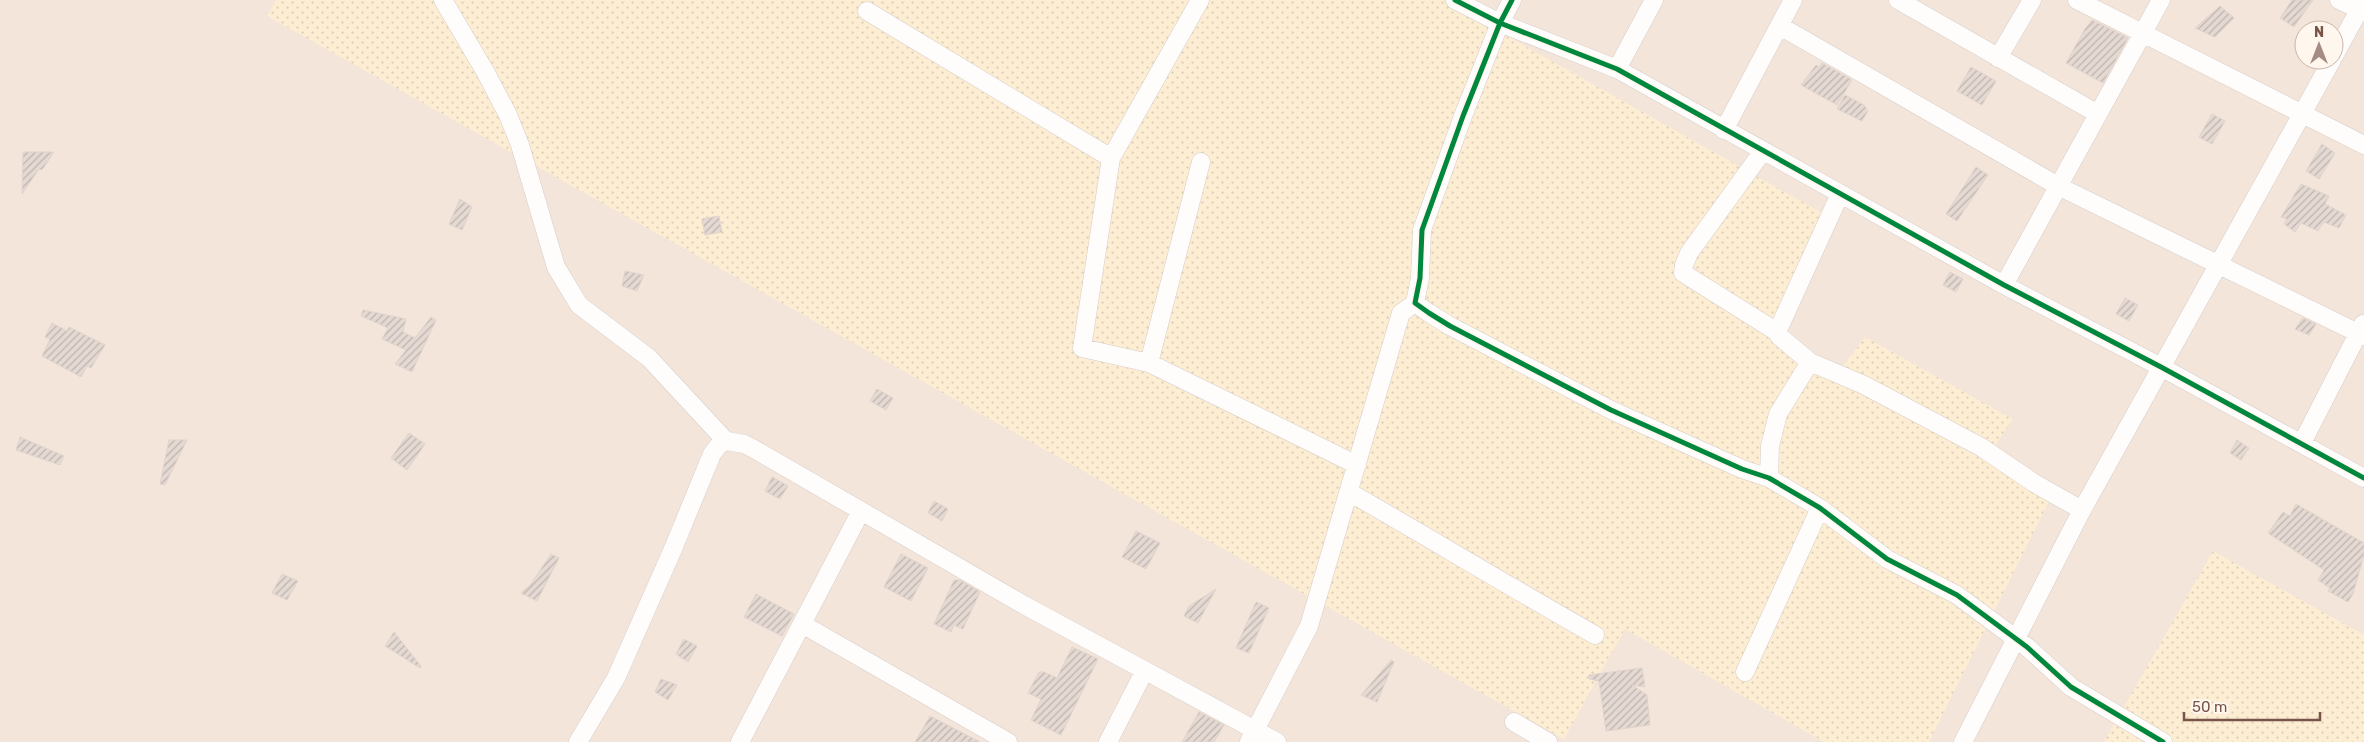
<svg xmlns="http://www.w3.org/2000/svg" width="2364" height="742" font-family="Rubik,sans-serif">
<defs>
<pattern id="sand-dots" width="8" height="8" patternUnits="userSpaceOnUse" patternTransform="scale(1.25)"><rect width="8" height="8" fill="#fcedd3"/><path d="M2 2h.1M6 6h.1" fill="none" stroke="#dccdb7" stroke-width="1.8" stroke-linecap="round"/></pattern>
<pattern id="building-hatch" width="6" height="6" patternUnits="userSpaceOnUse" patternTransform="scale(1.25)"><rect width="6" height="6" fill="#e5d9d3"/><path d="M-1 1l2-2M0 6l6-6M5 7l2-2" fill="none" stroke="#beb3ad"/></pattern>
</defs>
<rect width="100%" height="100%" fill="#f8f2ec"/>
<path fill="#f3e5da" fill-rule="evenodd" d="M 0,0 L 2364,0 L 2364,742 L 0,742 ZM 2304,30 L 2334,30 L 2334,60 L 2304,60 Z"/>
<path fill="url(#sand-dots)" d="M 276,0 L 1443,0 L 1824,214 L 1765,335 L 1839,372 L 1865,337 L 2013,419 L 1986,459 L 2052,495 L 1929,742 L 1824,742 L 1625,629 L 1564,739 L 267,16 Z
M 2213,551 L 2364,635 L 2364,742 L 2104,742 Z"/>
<path fill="url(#building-hatch)" stroke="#e1d4cd" d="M 2292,0 L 2313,0 L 2294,27 L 2280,18 Z
M 2220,6 L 2234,18 L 2215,37 L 2195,28 Z
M 2092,20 L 2128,38 L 2103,83 L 2066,63 L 2085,29 Z
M 1822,63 L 1852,80 L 1837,105 L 1801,85 L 1816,65 L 1819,67 Z
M 1971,67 L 1996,81 L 1982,105 L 1957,91 Z
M 1845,95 L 1864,105 L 1868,111 L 1862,121 L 1837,109 Z
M 2212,114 L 2225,121 L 2212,144 L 2199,137 Z
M 2322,144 L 2335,153 L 2319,179 L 2306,171 Z
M 23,152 L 54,152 L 42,170 L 39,169 L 22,194 Z
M 1976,167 L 1988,175 L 1957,221 L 1946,214 Z
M 2301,184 L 2329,196 L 2325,204 L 2346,215 L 2339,228 L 2324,222 L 2318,231 L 2301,223 L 2295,232 L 2284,224 L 2287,219 L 2281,217 Z
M 460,199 L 472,207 L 462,230 L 449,224 Z
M 719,216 L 722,232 L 705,235 L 702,219 Z
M 625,271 L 644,275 L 637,291 L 622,286 Z
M 1950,272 L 1963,279 L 1956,292 L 1943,285 Z
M 2125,298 L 2138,305 L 2129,321 L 2116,314 Z
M 363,310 L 406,319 L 403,332 L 415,338 L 431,317 L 436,320 L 412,372 L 395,364 L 406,350 L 382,339 L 388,328 L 361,316 Z
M 2303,318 L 2316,324 L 2309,335 L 2295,329 Z
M 52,323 L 67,331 L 69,327 L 105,345 L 91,368 L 87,366 L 81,377 L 42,356 L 50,339 L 45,337 Z
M 877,389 L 893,398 L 886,410 L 870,401 Z
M 409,433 L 425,444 L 407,470 L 391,458 Z
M 20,437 L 64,456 L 60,465 L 16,450 Z
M 169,440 L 187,440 L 165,485 L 160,484 Z
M 2237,440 L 2249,448 L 2241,460 L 2230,453 Z
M 772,477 L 788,486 L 780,499 L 765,491 Z
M 934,501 L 948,509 L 942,521 L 928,513 Z
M 2296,504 L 2364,543 L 2364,555 L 2353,594 L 2348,602 L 2328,591 L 2330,588 L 2318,580 L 2324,570 L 2268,533 L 2283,512 L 2290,516 Z
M 1136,531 L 1160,543 L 1146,569 L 1122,557 Z
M 551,554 L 559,558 L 537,601 L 521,593 L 531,584 Z
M 901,554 L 928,568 L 911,601 L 884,587 Z
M 282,574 L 298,581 L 287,600 L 272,593 Z
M 954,580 L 960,580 L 980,592 L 963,629 L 954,625 L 951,632 L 934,624 Z
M 1216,589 L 1198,623 L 1184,616 L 1189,606 Z
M 756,594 L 794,614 L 782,636 L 744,617 Z
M 1256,602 L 1269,608 L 1249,653 L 1236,648 Z
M 394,632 L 421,666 L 420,668 L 385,646 Z
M 684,639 L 697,646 L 688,662 L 676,654 Z
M 1072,647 L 1098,659 L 1061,735 L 1031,720 L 1041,699 L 1028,693 L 1039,672 L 1044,672 L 1057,678 Z
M 1391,660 L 1394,662 L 1377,702 L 1361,695 Z
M 1642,668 L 1645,687 L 1632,685 L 1647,695 L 1650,725 L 1606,731 L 1599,681 L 1589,679 L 1589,675 Z
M 661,679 L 677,685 L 668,700 L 655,692 Z
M 1199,712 L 1224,725 L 1214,742 L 1182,742 Z
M 930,716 L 980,742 L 915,742 Z"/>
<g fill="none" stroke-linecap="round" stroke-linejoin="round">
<g stroke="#d7cdc8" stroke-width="19">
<path id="street" d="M 443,0 L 486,73 L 508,115 L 520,145 L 556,267 L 579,305 L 649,358 L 726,441
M 1200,0 L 1111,158 L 1082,348 L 1149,363 L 1357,465
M 1455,0 L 1500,23 L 1617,69 L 2004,285 L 2161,367 L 2364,478
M 1512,0 L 1500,23 L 1463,116 L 1422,230 L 1420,278 L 1415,303 L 1429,313 L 1450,326 L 1611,410 L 1742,469 L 1769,478 L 1820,508 L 1887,559 L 1957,595 L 2027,647 L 2071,687 L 2163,742
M 1898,0 L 2098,114
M 2077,0 L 2364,145
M 2339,0 L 2364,12
M 867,11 L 1111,158
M 1780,26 L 2058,186 L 2364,336
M 2334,56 L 2364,1
M 1998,58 L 2032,0
M 1617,69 L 1654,0
M 1724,130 L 1793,0
M 1763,151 L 1689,253 L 1684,265 L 1683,273 L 1777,332
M 2004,285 L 2161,0
M 1810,362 L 1779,336 L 1778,330 L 1840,194
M 1149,363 L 1201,162
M 2302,443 L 2363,324
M 1769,478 L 1770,446 L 1778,414 L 1810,362 L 1864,385 L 1981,447 L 2034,483 L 2082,510
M 1349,492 C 1431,539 1512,588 1595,635
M 802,624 L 1008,742
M 1745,672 L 1820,508
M 1514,722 L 1548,742
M 578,742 L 616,678 L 673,549 L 712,454 L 719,445 L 726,441 L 744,444 L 754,449 L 1024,605 L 1277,742
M 740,742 L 861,511
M 1108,742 L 1144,672
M 1249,742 L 1309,626 L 1401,313 L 1415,303
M 1963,742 L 2082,510 L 2332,60"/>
</g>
<use href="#street" stroke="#fefdfc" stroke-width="18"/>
<g stroke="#fff6ed" stroke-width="8">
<path id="cycleway" d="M 1455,0 L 1500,23 L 1617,69 L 2004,285 L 2161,367 L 2364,478
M 1512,0 L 1500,23 L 1463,116 L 1422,230 L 1420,278 L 1415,303 L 1429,313 L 1450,326 L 1611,410 L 1742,469 L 1769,478 L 1820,508 L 1887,559 L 1957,595 L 2027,647 L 2071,687 L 2163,742"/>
</g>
<use href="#cycleway" stroke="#00873e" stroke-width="5"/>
</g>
<g transform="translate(2319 45)"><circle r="24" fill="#fff6ed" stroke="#c9b5ab"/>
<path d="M0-4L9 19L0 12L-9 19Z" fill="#a58b81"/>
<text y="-8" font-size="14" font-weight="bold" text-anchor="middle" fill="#795448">N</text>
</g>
<path d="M2184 712v8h136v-8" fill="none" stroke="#795448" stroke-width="2.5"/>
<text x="2192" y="712" font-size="15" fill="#795448" stroke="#fff6ed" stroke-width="4" paint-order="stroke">50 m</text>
</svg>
